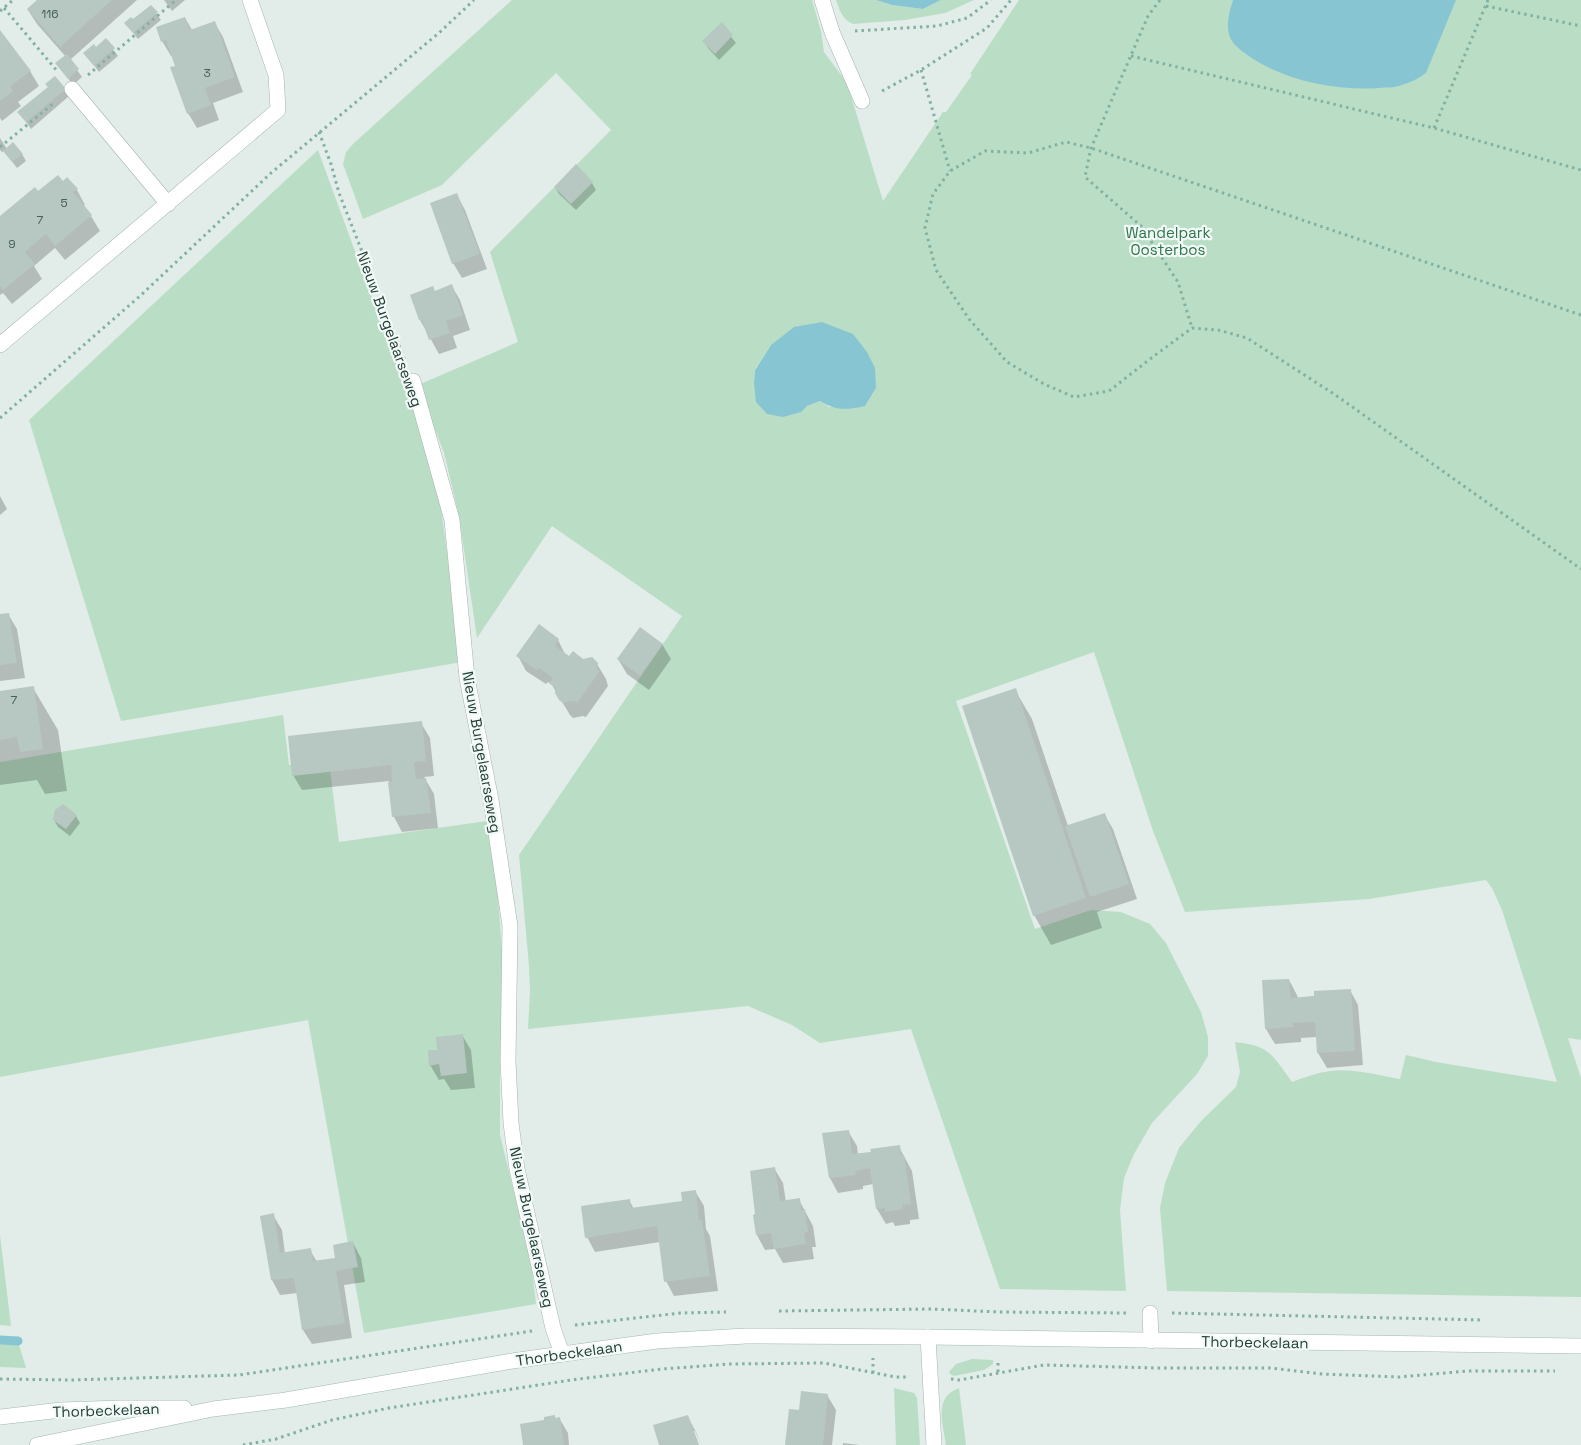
<svg xmlns="http://www.w3.org/2000/svg" width="1581" height="1445" font-family="'Space Grotesk',sans-serif">
<rect width="100%" height="100%" fill="#e2ece8"/>
<path fill="#badec5" fill-rule="evenodd" d="M 512,0 L 812,0 L 821,31 L 824,52 L 847,83 L 883,201 L 943,112 L 946,112 L 972,75 L 970,74 L 1019,0 L 1581,0 L 1581,1040 L 1568,1038 L 1581,1078 L 1581,1297 L 1167,1291 L 1160,1208 L 1165,1183 L 1179,1148 L 1201,1121 L 1236,1087 L 1240,1072 L 1235,1042 C 1271,1046 1272,1055 1292,1082 C 1304,1077 1317,1073 1330,1071 C 1352,1068 1377,1075 1400,1079 L 1406,1055 L 1436,1062 L 1557,1082 L 1502,910 L 1492,888 L 1486,880 L 1369,899 L 1185,912 L 1153,831 L 1094,652 L 956,701 L 1035,929 L 1091,910 L 1121,912 L 1150,924 L 1166,943 L 1201,1012 L 1208,1037 L 1208,1056 L 1197,1074 L 1152,1123 L 1134,1154 L 1124,1178 L 1120,1210 L 1126,1291 L 1000,1289 L 911,1029 L 820,1043 L 792,1025 L 748,1006 L 528,1029 L 530,991 L 529,966 L 519,855 L 682,616 L 552,526 L 477,638 L 459,516 L 444,453 L 418,385 L 518,342 L 490,252 L 611,130 L 556,73 L 442,185 L 363,219 L 343,164 L 346,152 L 353,144 ZM 771,345 L 876,388 L 865,406 L 829,407 L 820,401 L 807,406 L 754,383 L 755,369 Z
M 836,0 L 876,0 L 892,5 L 923,9 L 941,0 L 974,0 L 945,13 L 905,20 L 853,24 C 842,19 840,11 836,0 Z
M 318,150 L 417,421 L 439,493 L 462,662 L 121,721 L 29,420 Z
M 283,715 L 289,765 L 329,761 L 339,842 L 487,821 L 497,883 L 505,991 L 500,1066 L 500,1135 L 531,1261 L 536,1304 L 364,1333 L 308,1020 L 0,1077 L 0,762 Z
M 0,1235 L 11,1326 L 0,1325 Z
M 0,1344 L 19,1345 L 26,1368 L 0,1367 Z
M 972,1359 L 993,1360 L 993,1364 L 984,1370 L 954,1376 L 950,1374 L 949,1372 L 956,1364 Z
M 894,1388 L 914,1393 L 917,1398 L 920,1445 L 896,1445 Z
M 959,1388 L 966,1445 L 946,1445 C 943,1422 933,1398 959,1388 Z"/>
<path fill="#88c5d3" d="M 876,0 L 941,0 L 923,9 L 892,5 Z
M 1233,0 L 1456,0 L 1426,73 C 1418,79 1409,83 1399,86 C 1393,88 1386,87 1380,88 C 1335,91 1283,81 1246,54 C 1239,49 1231,43 1229,34 C 1226,23 1230,10 1233,0 Z
M 822,322 L 853,334 L 867,352 L 875,368 L 876,388 L 865,406 C 847,410 836,411 820,401 L 807,406 L 801,412 L 783,417 L 767,414 L 756,402 L 754,383 L 755,370 L 771,345 L 794,327 Z"/>
<path fill="#0003" d="M 39,0 L 137,0 L 70,60 L 82,77 L 73,85 L 57,64 L 66,57 L 37,24 L 28,10 Z
M 164,0 L 185,0 L 172,11 Z
M 151,6 L 161,20 L 138,39 L 126,23 L 133,21 Z
M 185,18 L 192,30 L 214,22 L 223,37 L 243,92 L 213,103 L 219,120 L 197,128 L 188,113 L 173,55 L 171,56 L 162,41 Z
M 721,24 L 736,43 L 719,60 L 708,48 L 704,41 Z
M 0,33 L 30,71 L 39,86 L 18,102 L 21,106 L 2,121 L 0,118 Z
M 106,40 L 118,56 L 99,72 L 85,53 L 96,49 Z
M 65,89 L 69,96 L 31,129 L 19,112 Z
M 0,138 L 7,149 L 22,154 L 26,161 L 17,168 L 4,151 L 2,152 L 0,150 Z
M 63,182 L 77,190 L 85,205 L 83,206 L 91,216 L 100,231 L 65,260 L 55,248 L 34,266 L 42,279 L 12,304 L 3,293 L 0,295 L 0,218 L 38,193 Z
M 592,183 L 596,190 L 576,210 L 559,194 L 555,187 Z
M 457,195 L 465,210 L 487,269 L 462,278 L 453,263 Z
M 451,285 L 460,300 L 470,330 L 453,336 L 457,348 L 439,354 L 420,320 L 435,292 Z
M 0,496 L 7,509 L 0,515 Z
M 8,614 L 17,629 L 25,678 L 0,681 L 0,615 Z
M 539,626 L 558,640 L 566,656 L 597,664 L 606,679 L 608,686 L 586,717 L 583,716 L 573,718 L 570,715 L 552,685 L 548,682 L 546,684 L 526,671 L 518,656 Z
M 662,644 L 671,659 L 649,690 L 627,674 L 618,659 Z
M 33,688 L 58,730 L 67,791 L 45,794 L 37,780 L 0,785 L 0,693 Z
M 1015,690 L 1032,719 L 1068,826 L 1104,814 L 1113,829 L 1137,899 L 1097,912 L 1102,928 L 1051,945 L 1034,915 Z
M 421,723 L 430,738 L 434,776 L 424,777 L 434,794 L 438,828 L 402,832 L 394,817 L 389,781 L 302,790 L 293,775 Z
M 76,816 L 80,823 L 70,836 L 58,827 L 54,820 Z
M 1289,980 L 1297,995 L 1298,999 L 1350,990 L 1358,1005 L 1363,1065 L 1327,1068 L 1318,1053 L 1317,1037 L 1301,1038 L 1301,1042 L 1275,1044 L 1266,1029 Z
M 462,1035 L 471,1050 L 475,1088 L 451,1090 L 444,1079 L 439,1080 L 430,1065 L 439,1051 Z
M 848,1131 L 857,1146 L 858,1155 L 899,1147 L 912,1171 L 919,1219 L 910,1220 L 910,1224 L 895,1226 L 893,1222 L 886,1224 L 877,1209 L 873,1184 L 863,1186 L 863,1189 L 838,1193 L 830,1178 L 823,1134 Z
M 774,1168 L 783,1183 L 786,1202 L 799,1200 L 813,1226 L 816,1247 L 812,1247 L 814,1259 L 783,1263 L 775,1249 L 765,1250 L 757,1235 L 754,1216 L 757,1215 Z
M 695,1191 L 704,1206 L 706,1229 L 710,1236 L 718,1291 L 674,1296 L 666,1281 L 660,1242 L 595,1252 L 587,1237 L 629,1200 L 634,1209 L 683,1202 Z
M 273,1215 L 282,1230 L 285,1254 L 310,1250 L 317,1262 L 336,1259 L 353,1243 L 361,1258 L 365,1282 L 344,1285 L 352,1338 L 312,1344 L 303,1330 L 298,1293 L 280,1295 L 272,1280 Z
M 827,1395 L 836,1410 L 832,1445 L 787,1445 L 800,1411 Z
M 688,1417 L 696,1432 L 701,1445 L 695,1431 L 692,1431 L 697,1445 L 661,1445 Z
M 559,1418 L 568,1433 L 569,1445 L 525,1445 Z
M 843,1443 L 860,1445 L 843,1445 Z"/>
<g fill="none" stroke-linecap="round" stroke-linejoin="round">
<path stroke="#88c5d3" stroke-width="9" d="M 0,1340 L 18,1341"/>
</g>
<path fill="#b7c7c1" d="M 37,0 L 112,0 L 60,47 L 27,9 Z
M 151,5 L 158,12 L 133,33 L 124,23 L 131,17 L 133,19 Z
M 185,17 L 190,30 L 215,21 L 235,77 L 205,88 L 211,105 L 187,114 L 170,67 L 175,66 L 166,40 L 161,42 L 156,27 Z
M 722,22 L 733,35 L 715,54 L 702,41 Z
M 0,30 L 31,71 L 10,86 L 13,91 L 0,101 Z
M 106,38 L 115,48 L 94,66 L 83,53 L 94,44 L 96,47 Z
M 67,54 L 79,69 L 68,79 L 55,63 Z
M 55,76 L 66,89 L 26,122 L 17,112 L 48,87 L 45,84 Z
M 13,142 L 23,154 L 12,162 L 3,151 Z
M 576,164 L 593,182 L 571,204 L 554,187 Z
M 58,175 L 63,181 L 67,177 L 78,189 L 73,192 L 92,215 L 55,246 L 46,234 L 25,252 L 35,264 L 3,290 L 0,286 L 0,216 L 35,187 L 38,191 Z
M 457,193 L 480,254 L 452,264 L 430,203 Z
M 452,284 L 463,315 L 446,321 L 450,333 L 429,340 L 422,320 L 419,320 L 410,295 L 433,286 L 435,291 Z
M 9,613 L 17,663 L 0,665 L 0,614 Z
M 539,624 L 559,639 L 555,646 L 569,656 L 573,651 L 583,659 L 592,657 L 598,663 L 597,669 L 600,671 L 577,703 L 574,701 L 563,703 L 559,700 L 555,693 L 556,688 L 549,683 L 553,678 L 539,668 L 537,670 L 516,656 Z
M 640,627 L 663,644 L 640,676 L 617,659 Z
M 34,686 L 43,749 L 20,752 L 17,737 L 0,740 L 0,691 Z
M 1016,688 L 1086,898 L 1033,916 L 962,706 Z
M 422,721 L 426,761 L 414,762 L 416,779 L 426,778 L 431,813 L 392,817 L 388,782 L 392,782 L 391,765 L 292,776 L 288,736 Z
M 63,804 L 77,815 L 66,829 L 53,820 L 55,810 Z
M 1105,813 L 1129,884 L 1090,897 L 1065,826 Z
M 1289,979 L 1291,998 L 1314,996 L 1314,991 L 1351,989 L 1355,1051 L 1317,1053 L 1315,1022 L 1293,1023 L 1293,1027 L 1265,1029 L 1262,980 Z
M 463,1034 L 467,1073 L 441,1076 L 439,1064 L 429,1066 L 428,1050 L 437,1050 L 436,1037 Z
M 849,1130 L 852,1154 L 871,1152 L 870,1149 L 900,1145 L 901,1155 L 904,1155 L 911,1204 L 902,1205 L 903,1209 L 885,1212 L 885,1208 L 876,1209 L 870,1168 L 855,1171 L 856,1175 L 829,1178 L 822,1133 Z
M 775,1167 L 780,1201 L 800,1198 L 801,1210 L 805,1209 L 808,1232 L 804,1233 L 806,1244 L 774,1249 L 771,1233 L 756,1235 L 753,1215 L 755,1214 L 750,1171 Z
M 696,1190 L 699,1220 L 702,1219 L 710,1276 L 664,1282 L 657,1226 L 585,1238 L 581,1206 L 630,1199 L 631,1208 L 682,1201 L 681,1192 Z
M 274,1213 L 280,1253 L 311,1248 L 313,1261 L 335,1258 L 333,1245 L 353,1241 L 358,1267 L 336,1271 L 345,1323 L 302,1330 L 294,1278 L 271,1280 L 260,1216 Z
M 801,1391 L 828,1394 L 823,1445 L 785,1445 L 789,1409 L 799,1410 Z
M 555,1415 L 555,1418 L 560,1417 L 564,1445 L 523,1445 L 520,1424 L 544,1420 L 544,1417 Z
M 688,1415 L 699,1445 L 659,1445 L 653,1425 Z"/>
<g fill="none" stroke-linecap="round" stroke-linejoin="round">
<g stroke="#a4b4af" stroke-width="16">
<path id="service" d="M 72,89 L 168,204
M 1150,1313 L 1151,1341"/>
</g>
<g stroke="#a4b4af" stroke-width="16">
<path id="minor" d="M 822,0 L 832,32 L 862,101
M 0,345 L 278,110 L 276,75 L 250,0
M 413,381 L 452,520 L 467,678 L 491,800 L 510,926 L 508,1061 L 511,1123 L 517,1169 L 553,1328 L 562,1354
M 928,1337 L 934,1445"/>
</g>
<g stroke="#a0b8b1" stroke-width="16">
<path id="secondary" d="M 0,1417 L 61,1410 L 121,1408 L 184,1408
M 37,1445 L 213,1409 L 286,1400 L 512,1361 L 657,1341 L 746,1336 L 928,1337 L 1581,1346"/>
</g>
<path stroke="#81b1a3" stroke-width="3" stroke-dasharray="2.5 4" stroke-linecap="butt" d="M 1160,0 L 1148,16 L 1091,148 L 1085,177 L 1141,226 L 1178,282 L 1192,328
M 1486,6 L 1581,26
M 4,8 L 58,72
M 0,11 L 13,0
M 855,31 L 937,26 L 967,18 L 991,0
M 1131,56 L 1434,128 L 1581,170
M 921,70 L 950,171
M 88,75 L 176,0
M 882,91 L 921,70 L 987,28 L 1011,0
M 1434,128 L 1488,0
M 319,132 L 331,164 L 339,193 L 405,361
M 0,147 L 54,103
M 1581,315 L 1091,148 L 1066,142 L 1028,153 L 985,151 L 950,171 L 933,194 L 925,228 L 936,270 L 969,319 L 1007,362 L 1044,384 L 1074,397 L 1109,391 L 1154,356 L 1192,328 L 1218,330 L 1247,338 L 1334,394 L 1581,569
M 0,418 L 140,296 L 271,173 L 440,32 L 474,0
M 779,1311 L 932,1309 L 999,1312 L 1128,1313
M 1172,1313 L 1483,1320
M 575,1325 L 680,1313 L 726,1312
M 998,1372 L 998,1360
M 873,1373 L 873,1358
M 0,1379 L 71,1380 L 239,1375 L 532,1331
M 951,1379 L 959,1380 L 1044,1365 L 1156,1368 L 1270,1368 L 1322,1374 L 1399,1377 L 1468,1371 L 1555,1371
M 243,1445 L 276,1439 L 332,1420 L 389,1408 L 571,1380 L 662,1369 L 729,1364 L 824,1363 L 895,1377 L 908,1377"/>
<use href="#service" stroke="#fff" stroke-width="15"/>
<use href="#minor" stroke="#fff" stroke-width="15"/>
<use href="#secondary" stroke="#fff" stroke-width="15"/>
</g>
<g text-anchor="middle" dominant-baseline="central" stroke-width="4.5" stroke-linejoin="round" paint-order="stroke">
<g font-size="12" fill="#46605a">
<text x="50" y="14">116</text>
<text x="207" y="73">3</text>
<text x="64" y="203">5</text>
<text x="40" y="220">7</text>
<text x="12" y="244">9</text>
<text x="14" y="700">7</text>
</g>
<g font-size="15" fill="#2b764a" stroke="#f2f9f6">
<text x="1168" y="232">Wandelpark<tspan x="1168" dy="17">Oosterbos</tspan></text>
</g>
<g font-size="15" fill="#213e37" stroke="#f2f9f6">
<text transform="translate(390 329) rotate(70)">Nieuw Burgelaarseweg</text>
<text transform="translate(482 752) rotate(80)">Nieuw Burgelaarseweg</text>
<text transform="translate(532 1227) rotate(78)">Nieuw Burgelaarseweg</text>
<text transform="translate(1255 1342) rotate(1)">Thorbeckelaan</text>
<text transform="translate(569 1353) rotate(-8)">Thorbeckelaan</text>
<text transform="translate(106 1410) rotate(-2)">Thorbeckelaan</text>
</g>
</g>
</svg>
